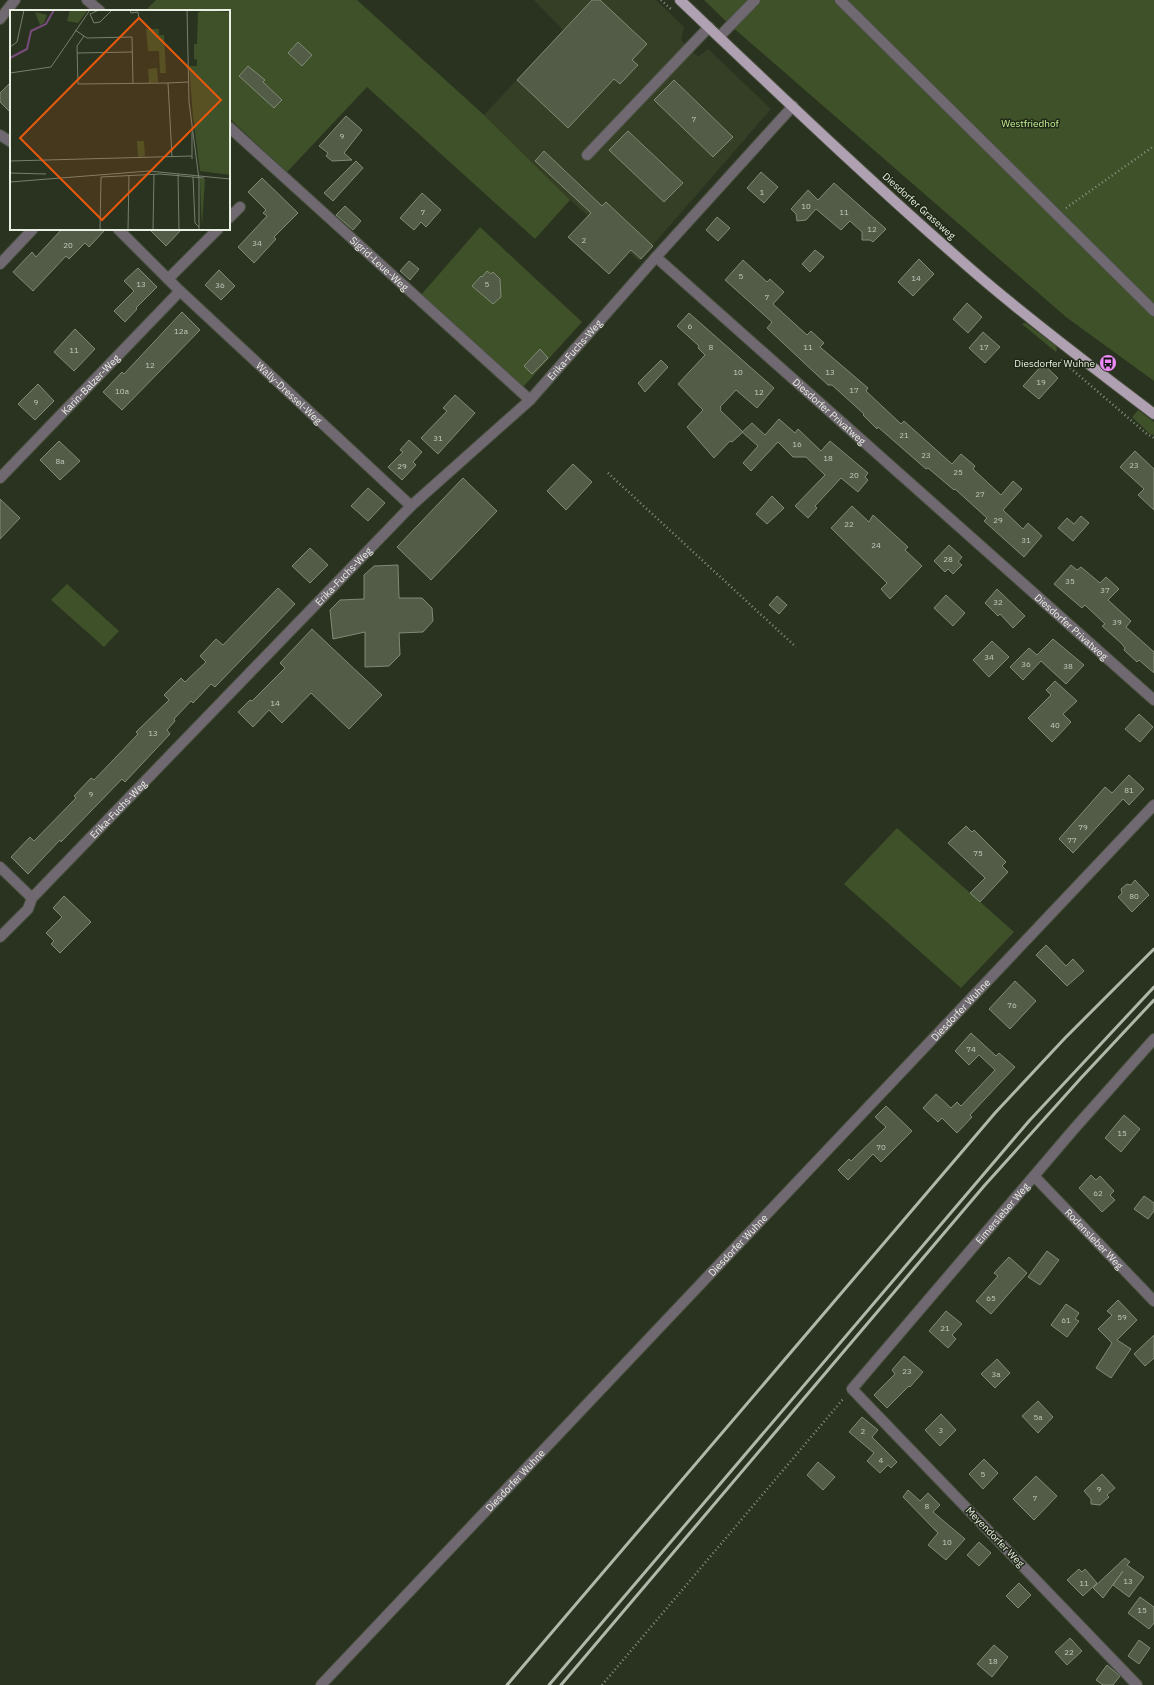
<svg xmlns="http://www.w3.org/2000/svg" width="1154" height="1685" font-family="'IBM Plex Sans',sans-serif">
<rect width="100%" height="100%" fill="#2a3320"/>
<path fill="#343f26" d="M 534,0 L 656,0 L 684,27 L 681,40 L 698,57 L 708,49 L 771,109 L 639,261 L 570,200 L 484,115 L 563,30 Z"/>
<path fill="#3f5129" d="M 156,0 L 357,0 L 484,115 L 570,200 L 535,239 L 367,87 L 287,172 L 229,118 L 229,11 L 145,11 Z
M 704,0 L 1154,0 L 1154,381 L 1066,317 L 730,25 Z
M 480,227 L 582,322 L 523,387 L 421,295 Z
M 1024,323 L 1027,324 L 1055,345 L 1057,349 L 1056,352 L 1022,324 Z
M 1138,410 L 1154,422 L 1154,435 L 1150,434 L 1132,417 Z
M 67,584 L 119,631 L 104,647 L 51,600 Z
M 897,828 L 1014,932 L 961,988 L 844,884 Z"/>
<path fill="#525c47" stroke="#808b75" d="M 592,0 L 600,0 L 647,44 L 632,60 L 638,65 L 620,84 L 614,79 L 568,128 L 517,80 Z
M 298,42 L 312,55 L 302,66 L 288,53 Z
M 248,66 L 265,80 L 263,82 L 282,100 L 274,108 L 239,76 Z
M 674,80 L 733,137 L 713,157 L 654,100 Z
M 11,82 L 11,113 L 0,102 L 0,93 Z
M 346,116 L 362,130 L 344,153 L 352,160 L 332,161 L 326,156 L 328,153 L 319,146 Z
M 628,131 L 683,183 L 664,202 L 609,150 Z
M 544,151 L 602,206 L 606,202 L 653,246 L 641,259 L 631,250 L 609,274 L 568,237 L 591,213 L 535,161 Z
M 356,161 L 363,168 L 333,201 L 324,193 Z
M 761,172 L 778,187 L 764,203 L 747,188 Z
M 262,178 L 298,213 L 274,237 L 276,239 L 254,263 L 238,247 L 267,216 L 263,213 L 266,210 L 248,192 Z
M 834,183 L 886,229 L 873,242 L 870,240 L 862,240 L 862,232 L 850,221 L 841,230 L 816,209 L 806,220 L 797,221 L 796,214 L 791,209 L 808,190 L 818,200 Z
M 422,193 L 441,210 L 426,227 L 421,222 L 414,230 L 400,218 Z
M 345,206 L 361,221 L 353,230 L 336,215 Z
M 717,217 L 730,228 L 718,241 L 706,230 Z
M 62,229 L 106,229 L 89,247 L 85,243 L 69,259 L 66,256 L 33,291 L 13,272 L 32,252 L 36,257 Z
M 149,229 L 182,229 L 166,246 Z
M 815,250 L 824,257 L 810,272 L 802,264 Z
M 919,259 L 934,274 L 913,296 L 898,282 Z
M 743,260 L 767,282 L 770,279 L 784,292 L 773,304 L 807,335 L 811,331 L 824,343 L 820,347 L 868,388 L 866,391 L 901,424 L 904,421 L 952,464 L 961,454 L 975,466 L 973,469 L 1001,495 L 1013,481 L 1022,489 L 1003,510 L 1023,529 L 1028,523 L 1042,536 L 1024,557 L 984,521 L 987,518 L 955,489 L 954,490 L 928,468 L 926,469 L 878,427 L 877,429 L 863,415 L 864,414 L 832,385 L 828,385 L 816,374 L 767,328 L 772,322 L 725,280 Z
M 409,261 L 419,269 L 410,280 L 400,271 Z
M 138,268 L 157,287 L 136,308 L 137,309 L 125,322 L 114,311 L 134,291 L 124,281 Z
M 219,270 L 235,286 L 221,300 L 205,285 Z
M 487,271 L 491,274 L 493,272 L 500,279 L 501,297 L 493,304 L 472,286 L 481,276 L 482,277 Z
M 967,303 L 982,317 L 968,333 L 953,319 Z
M 182,312 L 200,330 L 122,410 L 103,392 L 122,372 L 124,374 Z
M 689,313 L 774,388 L 757,408 L 736,390 L 720,407 L 721,408 L 720,410 L 743,432 L 732,442 L 730,441 L 714,458 L 687,427 L 703,410 L 678,384 L 705,355 L 698,348 L 699,346 L 677,326 Z
M 75,329 L 95,349 L 74,371 L 54,352 Z
M 983,332 L 1000,347 L 985,363 L 969,348 Z
M 540,349 L 548,358 L 532,374 L 524,366 Z
M 661,360 L 668,367 L 645,392 L 638,383 Z
M 1043,364 L 1058,378 L 1039,399 L 1023,386 Z
M 38,384 L 54,401 L 35,420 L 18,404 Z
M 455,395 L 475,413 L 438,454 L 421,438 L 447,411 L 443,408 Z
M 779,419 L 795,433 L 798,429 L 821,451 L 830,441 L 868,473 L 865,477 L 868,480 L 858,492 L 841,478 L 815,506 L 817,508 L 808,518 L 795,506 L 825,475 L 806,457 L 793,457 L 778,442 L 751,471 L 743,463 L 758,446 L 742,432 L 752,423 L 765,435 Z
M 409,440 L 422,452 L 413,462 L 416,465 L 402,480 L 388,467 L 403,452 L 400,450 Z
M 59,441 L 80,461 L 60,480 L 40,460 Z
M 1135,451 L 1154,469 L 1154,510 L 1138,495 L 1144,489 L 1120,467 Z
M 573,464 L 592,482 L 566,510 L 547,491 Z
M 463,478 L 497,511 L 431,580 L 397,547 Z
M 368,488 L 385,503 L 368,521 L 351,506 Z
M 772,496 L 784,508 L 767,524 L 756,514 Z
M 0,499 L 20,518 L 0,539 Z
M 852,506 L 869,522 L 873,515 L 908,547 L 905,550 L 922,566 L 890,599 L 881,589 L 887,583 L 831,528 Z
M 1081,516 L 1089,523 L 1073,541 L 1058,528 L 1067,518 L 1074,524 Z
M 949,545 L 962,557 L 958,562 L 962,565 L 953,574 L 948,569 L 945,572 L 934,561 Z
M 310,548 L 328,565 L 310,583 L 292,566 Z
M 398,565 L 399,598 L 422,598 L 432,608 L 433,621 L 423,632 L 399,633 L 400,655 L 389,666 L 365,667 L 365,632 L 333,639 L 330,610 L 340,600 L 364,599 L 364,575 L 374,566 Z
M 1071,565 L 1077,570 L 1081,567 L 1100,583 L 1106,577 L 1119,589 L 1108,600 L 1131,621 L 1126,627 L 1154,652 L 1154,673 L 1139,660 L 1137,662 L 1124,650 L 1125,648 L 1121,643 L 1102,626 L 1105,624 L 1085,605 L 1082,608 L 1054,584 Z
M 278,588 L 295,604 L 215,687 L 211,684 L 193,703 L 191,701 L 174,719 L 175,721 L 167,730 L 170,734 L 125,782 L 122,779 L 61,842 L 60,840 L 28,874 L 11,857 L 30,837 L 34,841 L 76,798 L 74,796 L 91,778 L 94,780 L 138,734 L 136,732 L 169,700 L 164,695 L 181,678 L 185,682 L 206,662 L 200,656 L 216,639 L 223,645 Z
M 997,589 L 1025,616 L 1013,628 L 1000,614 L 998,616 L 985,603 Z
M 946,595 L 965,613 L 953,626 L 934,608 Z
M 777,596 L 787,605 L 779,614 L 769,605 Z
M 312,629 L 382,695 L 349,729 L 311,693 L 282,723 L 269,710 L 253,727 L 238,712 L 250,700 L 252,701 L 285,668 L 280,663 Z
M 1053,639 L 1084,665 L 1066,684 L 1041,661 L 1023,680 L 1010,667 L 1029,648 L 1037,655 Z
M 992,641 L 1009,657 L 989,677 L 973,660 Z
M 1055,681 L 1077,701 L 1063,714 L 1071,722 L 1052,742 L 1028,718 L 1051,695 L 1046,690 Z
M 1139,714 L 1153,727 L 1140,742 L 1125,729 Z
M 1129,775 L 1144,789 L 1129,805 L 1123,799 L 1073,853 L 1059,839 L 1105,787 L 1112,793 Z
M 966,826 L 972,832 L 974,830 L 1006,862 L 1002,866 L 1008,872 L 980,902 L 970,893 L 985,878 L 948,843 Z
M 1135,880 L 1149,895 L 1132,912 L 1118,897 L 1122,893 L 1121,889 L 1127,884 L 1131,885 Z
M 64,896 L 91,922 L 60,953 L 51,944 L 54,941 L 46,933 L 62,917 L 53,908 Z
M 1046,945 L 1066,966 L 1073,959 L 1084,971 L 1067,986 L 1036,955 Z
M 1015,981 L 1036,1001 L 1010,1029 L 989,1009 Z
M 971,1033 L 996,1056 L 999,1053 L 1015,1067 L 970,1115 L 972,1117 L 957,1133 L 942,1118 L 938,1122 L 923,1108 L 936,1094 L 951,1108 L 957,1102 L 961,1106 L 995,1070 L 979,1055 L 969,1065 L 955,1051 Z
M 886,1106 L 912,1131 L 881,1162 L 873,1154 L 848,1180 L 838,1170 L 849,1159 L 851,1161 L 886,1127 L 875,1117 Z
M 1124,1115 L 1140,1129 L 1121,1152 L 1105,1138 Z
M 1091,1175 L 1096,1180 L 1100,1176 L 1114,1191 L 1110,1195 L 1115,1200 L 1102,1212 L 1079,1188 Z
M 1144,1196 L 1154,1203 L 1154,1211 L 1148,1219 L 1134,1209 Z
M 1047,1251 L 1059,1260 L 1040,1285 L 1028,1277 Z
M 1009,1257 L 1027,1273 L 991,1314 L 976,1301 L 998,1276 L 994,1273 Z
M 1118,1300 L 1137,1320 L 1117,1340 L 1131,1349 L 1111,1378 L 1096,1368 L 1112,1343 L 1098,1329 L 1112,1315 L 1107,1311 Z
M 1066,1304 L 1079,1313 L 1075,1319 L 1079,1321 L 1067,1337 L 1051,1325 Z
M 946,1311 L 962,1324 L 952,1335 L 956,1339 L 948,1348 L 929,1331 Z
M 1154,1335 L 1154,1358 L 1145,1366 L 1134,1354 Z
M 904,1356 L 923,1372 L 910,1387 L 909,1386 L 887,1408 L 874,1395 L 895,1374 L 892,1370 Z
M 997,1359 L 1010,1373 L 995,1388 L 981,1374 Z
M 1038,1401 L 1053,1417 L 1038,1433 L 1022,1416 Z
M 941,1414 L 956,1430 L 940,1446 L 925,1430 Z
M 862,1417 L 878,1430 L 872,1437 L 897,1462 L 891,1468 L 888,1465 L 880,1473 L 867,1461 L 874,1453 L 849,1432 Z
M 984,1459 L 998,1473 L 983,1489 L 969,1474 Z
M 818,1462 L 835,1477 L 823,1490 L 807,1475 Z
M 1102,1474 L 1115,1488 L 1107,1495 L 1109,1497 L 1100,1505 L 1091,1504 L 1091,1499 L 1084,1491 Z
M 1036,1476 L 1057,1496 L 1034,1520 L 1013,1499 Z
M 908,1490 L 920,1501 L 928,1493 L 940,1505 L 933,1512 L 965,1539 L 946,1560 L 928,1545 L 938,1533 L 903,1497 Z
M 979,1542 L 991,1553 L 979,1566 L 967,1555 Z
M 1125,1558 L 1130,1562 L 1127,1565 L 1144,1577 L 1129,1597 L 1113,1585 L 1123,1571 L 1103,1598 L 1093,1588 Z
M 1079,1569 L 1082,1572 L 1085,1569 L 1097,1583 L 1083,1596 L 1067,1580 Z
M 1019,1583 L 1031,1595 L 1018,1608 L 1006,1596 Z
M 1140,1597 L 1154,1607 L 1154,1623 L 1149,1629 L 1128,1613 Z
M 1070,1638 L 1082,1651 L 1067,1665 L 1055,1652 Z
M 1139,1640 L 1150,1648 L 1139,1664 L 1128,1656 Z
M 994,1645 L 1008,1657 L 992,1677 L 977,1664 Z
M 1107,1665 L 1120,1676 L 1113,1685 L 1103,1685 L 1096,1680 Z"/>
<g fill="none" stroke-linecap="round" stroke-linejoin="round">
<g stroke="#49513f" stroke-width="12">
<g id="minor">
<path d="M 87,0 L 100,11"/>
<path d="M 840,0 L 1154,311"/>
<path d="M 0,19 L 15,0"/>
<path d="M 719,37 L 755,0"/>
<path id="s1" d="M 793,106 L 656,257 L 1154,700"/>
<path id="s2" d="M 229,127 L 530,400"/>
<path d="M 0,135 L 11,142"/>
<path d="M 587,155 L 709,27"/>
<path d="M 229,218 L 240,207"/>
<path id="s3" d="M 118,229 L 180,291 L 411,506"/>
<path d="M 0,264 L 33,229"/>
<path d="M 168,279 L 218,229"/>
<path id="s4" d="M 0,478 L 180,291"/>
<path d="M 0,867 L 32,898"/>
<path id="s5" d="M 0,937 L 28,909 L 32,898 L 411,506 L 530,400 L 656,257"/>
<path id="s6" d="M 1034,1176 L 1154,1301"/>
<path id="s7" d="M 321,1685 L 1154,805"/>
<path id="s8" d="M 1137,1685 L 852,1389 L 1074,1129 L 1154,1039"/>
</g>
</g>
<g stroke="#49513f" stroke-width="12">
<path id="major" d="M 680,0 C 779,94 877,188 980,277 C 1036,325 1095,369 1154,414"/>
</g>
<path stroke="#899181" stroke-width="2.5" stroke-dasharray="1 3" stroke-linecap="butt" d="M 661,0 L 671,9
M 1066,208 L 1154,146
M 1061,360 L 1147,434 L 1154,438
M 608,473 L 796,647
M 602,1685 L 844,1398"/>
<use href="#minor" stroke="#706971" stroke-width="10"/>
<use href="#major" stroke="#b0a1b2" stroke-width="10"/>
<path stroke="#b1b8aa" stroke-width="3" d="M 507,1685 L 995,1113 L 1065,1038 L 1154,949
M 549,1685 L 1029,1121 L 1154,987
M 561,1685 L 984,1186 L 1081,1078 L 1154,1000"/>
</g>
<defs>
<g id="bus-disc" transform="scale(0.9)"><circle r="9.5" fill="#ed8cf9" stroke="#202917"/><path d="M-5-6H5V4H4V6H2V4H-2V6H-4V4H-5ZM-3.5-4V0h7V-4ZM-3.5 1.2v1.5H-2V1.2ZM2 1.2v1.5H3.5V1.2Z" fill="#111"/></g>
</defs>
<g fill-rule="evenodd">
<use href="#bus-disc" x="1108" y="363"/>
</g>
<g text-anchor="middle" dominant-baseline="central" stroke-width="3" stroke-linejoin="round" paint-order="stroke">
<g font-size="8" fill="#c4cbbd">
<text x="694" y="119">7</text>
<text x="342" y="136">9</text>
<text x="762" y="192">1</text>
<text x="806" y="206">10</text>
<text x="423" y="212">7</text>
<text x="844" y="212">11</text>
<text x="872" y="229">12</text>
<text x="584" y="240">2</text>
<text x="257" y="243">34</text>
<text x="68" y="245">20</text>
<text x="741" y="276">5</text>
<text x="916" y="278">14</text>
<text x="141" y="284">13</text>
<text x="487" y="284">5</text>
<text x="220" y="285">36</text>
<text x="767" y="297">7</text>
<text x="690" y="326">6</text>
<text x="181" y="331">12a</text>
<text x="711" y="347">8</text>
<text x="808" y="347">11</text>
<text x="984" y="347">17</text>
<text x="74" y="350">11</text>
<text x="150" y="365">12</text>
<text x="738" y="372">10</text>
<text x="830" y="372">13</text>
<text x="1041" y="382">19</text>
<text x="854" y="390">17</text>
<text x="122" y="391">10a</text>
<text x="759" y="392">12</text>
<text x="36" y="402">9</text>
<text x="904" y="435">21</text>
<text x="438" y="438">31</text>
<text x="797" y="444">16</text>
<text x="926" y="455">23</text>
<text x="828" y="458">18</text>
<text x="60" y="461">8a</text>
<text x="1134" y="465">23</text>
<text x="402" y="466">29</text>
<text x="958" y="472">25</text>
<text x="854" y="475">20</text>
<text x="980" y="494">27</text>
<text x="998" y="520">29</text>
<text x="849" y="524">22</text>
<text x="1026" y="540">31</text>
<text x="876" y="545">24</text>
<text x="948" y="559">28</text>
<text x="1070" y="581">35</text>
<text x="1105" y="590">37</text>
<text x="998" y="602">32</text>
<text x="1117" y="622">39</text>
<text x="989" y="657">34</text>
<text x="1026" y="664">36</text>
<text x="1068" y="666">38</text>
<text x="275" y="703">14</text>
<text x="1055" y="725">40</text>
<text x="153" y="733">13</text>
<text x="1129" y="790">81</text>
<text x="91" y="794">9</text>
<text x="1083" y="827">79</text>
<text x="1072" y="840">77</text>
<text x="978" y="853">75</text>
<text x="1134" y="896">80</text>
<text x="1012" y="1005">76</text>
<text x="971" y="1049">74</text>
<text x="1122" y="1133">15</text>
<text x="881" y="1147">70</text>
<text x="1098" y="1193">62</text>
<text x="991" y="1298">65</text>
<text x="1122" y="1317">59</text>
<text x="1066" y="1320">61</text>
<text x="945" y="1328">21</text>
<text x="907" y="1371">23</text>
<text x="996" y="1374">3a</text>
<text x="1038" y="1417">5a</text>
<text x="941" y="1430">3</text>
<text x="863" y="1431">2</text>
<text x="881" y="1460">4</text>
<text x="983" y="1474">5</text>
<text x="1099" y="1489">9</text>
<text x="1035" y="1498">7</text>
<text x="927" y="1506">8</text>
<text x="947" y="1542">10</text>
<text x="1128" y="1581">13</text>
<text x="1084" y="1583">11</text>
<text x="1142" y="1610">15</text>
<text x="1069" y="1652">22</text>
<text x="993" y="1661">18</text>
</g>
<g font-size="10" fill="#c5ef95" stroke="#202917">
<text x="1030" y="123">Westfriedhof</text>
</g>
<g font-size="10" fill="#eaf0e4" stroke="#202917">
<text transform="translate(919 206) rotate(42)">Diesdorfer Graseweg</text>
<text stroke="none"><textPath href="#s2" startOffset="203">Sigrid-Leue-Weg</textPath></text>
<text stroke="none"><textPath href="#s5" startOffset="823">Erika-Fuchs-Weg</textPath></text>
<text stroke="none"><textPath href="#s4" startOffset="130">Karin-Balzer-Weg</textPath></text>
<text stroke="none"><textPath href="#s3" startOffset="237">Wally-Dressel-Weg</textPath></text>
<text stroke="none"><textPath href="#s1" startOffset="436">Diesdorfer Privatweg</textPath></text>
<text stroke="none"><textPath href="#s5" startOffset="499">Erika-Fuchs-Weg</textPath></text>
<text stroke="none"><textPath href="#s1" startOffset="760">Diesdorfer Privatweg</textPath></text>
<text stroke="none"><textPath href="#s5" startOffset="175">Erika-Fuchs-Weg</textPath></text>
<text stroke="none"><textPath href="#s7" startOffset="930">Diesdorfer Wuhne</textPath></text>
<text stroke="none"><textPath href="#s8" startOffset="642">Eimersleber Weg</textPath></text>
<text stroke="none"><textPath href="#s6" startOffset="87">Rodensleber Weg</textPath></text>
<text stroke="none"><textPath href="#s7" startOffset="606">Diesdorfer Wuhne</textPath></text>
<text stroke="none"><textPath href="#s7" startOffset="282">Diesdorfer Wuhne</textPath></text>
<text transform="translate(995 1537) rotate(46)">Meyendorfer Weg</text>
</g>
<g font-size="10" fill="#eaf0e4" stroke="#202917" text-anchor="end">
<text x="1095" y="363">Diesdorfer Wuhne</text>
</g>
</g>
<g transform="translate(10 10)">
<rect width="220" height="220" fill="#2a3320"/>
<path d="M 60,0 L 78,0 L 68,13 L 57,11 ZM 189,0 L 220,2 L 220,165 L 190,161 L 183,106 L 179,56 L 187,56 L 187,50 L 184,49 L 184,34 L 187,34 L 188,2 L 191,2 ZM 25,2 L 37,5 L 34,13 L 30,15 ZM 136,19 L 149,19 L 149,25 L 154,25 L 156,63 L 150,63 L 149,41 L 138,41 ZM 147,58 L 148,72 L 139,73 L 138,59 ZM 127,131 L 134,131 L 135,146 L 128,147 ZM 190,168 L 195,169 L 192,216 L 191,199 Z" fill="#3f5129"/>
<path fill="none" stroke="#784b7d" stroke-width="2" d="M 0,48 L 17,39 L 21,21 L 36,14 L 44,0"/>
<path fill="none" stroke="#777f6e" stroke-width="1" d="M 89,0 L 80,4 L 84,13 L 90,12 L 102,0M 120,0 L 121,3 L 128,2 L 129,9M 177,0 L 179,92 L 189,169 L 189,220M 65,20 L 77,28 L 122,27 L 123,73M 74,26 L 67,36 L 68,74 L 158,73M 0,37 L 7,32 L 14,0M 67,43 L 122,42M 0,63 L 41,57 L 80,0M 162,147 L 158,73 L 178,72M 182,149 L 182,122M 0,151 L 182,146M 0,163 L 36,164M 168,164 L 169,220M 183,167 L 185,213 L 189,217M 0,172 L 139,161 L 220,169M 90,220 L 91,167 L 150,164 L 194,168M 118,220 L 119,165M 143,220 L 144,164"/>
<path fill="#e8590c" fill-opacity="0.15" stroke="#e8590c" stroke-width="2" d="M 129,8 L 211,90 L 92,210 L 10,128 Z"/>
<rect width="220" height="220" fill="none" stroke="#eaf0e4" stroke-width="2"/>
</g>
</svg>
